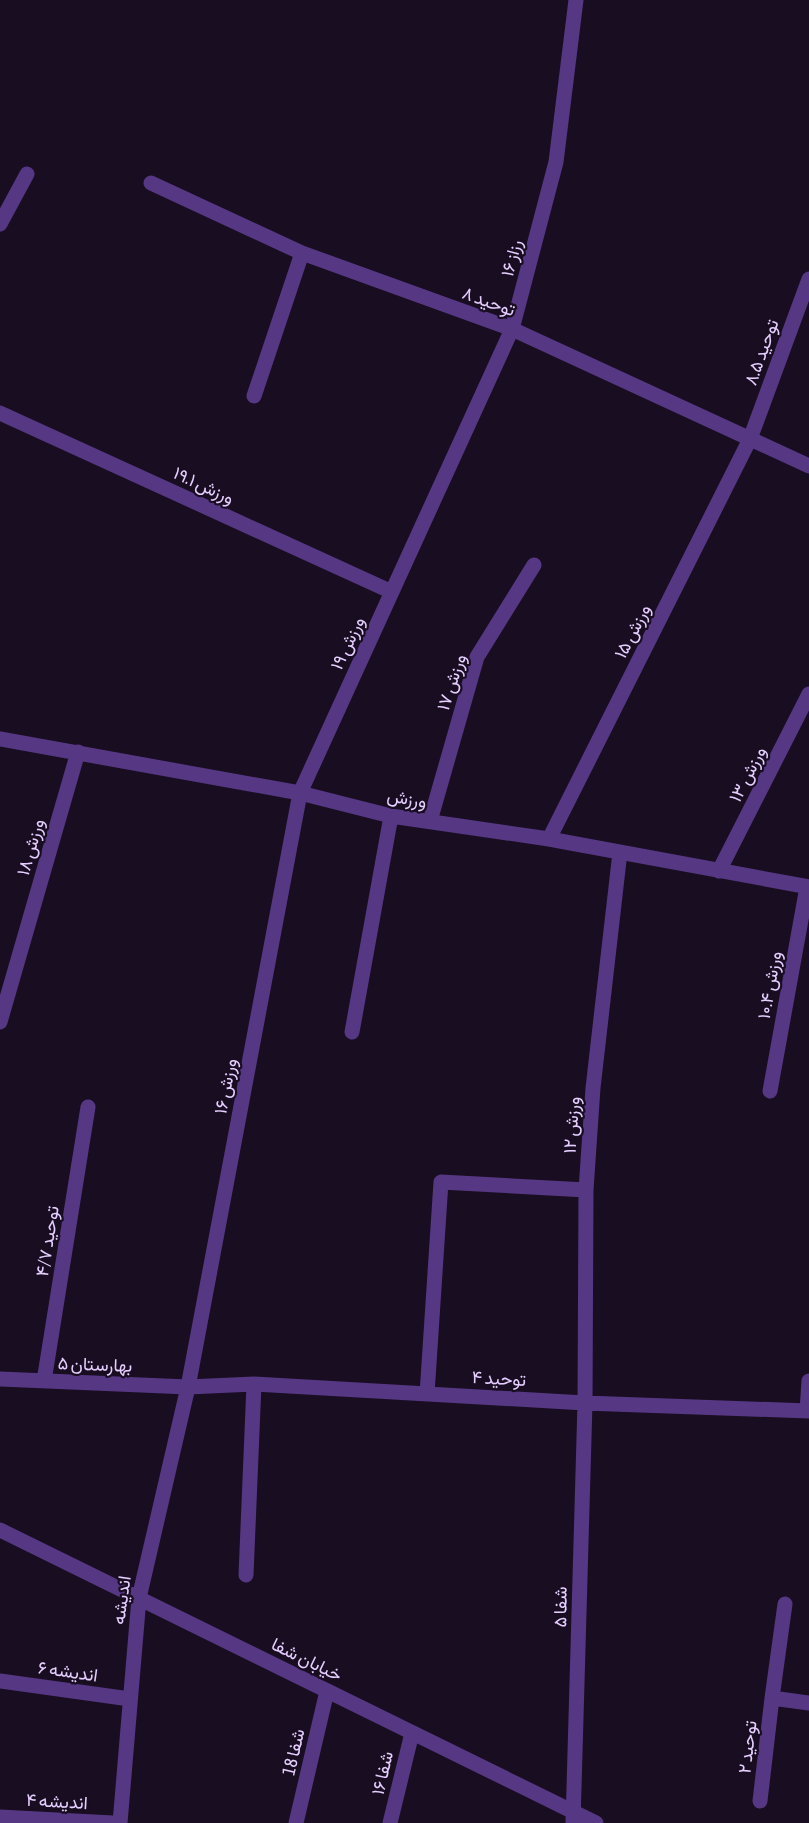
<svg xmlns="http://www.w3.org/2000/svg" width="809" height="1823" font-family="'Asap Condensed',Vazirmatn,sans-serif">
<rect width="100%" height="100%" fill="#190d22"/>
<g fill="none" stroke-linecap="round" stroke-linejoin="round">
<path stroke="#563783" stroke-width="15" d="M 151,183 L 302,253 L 512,329 L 809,466
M 0,224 L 27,174
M 254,396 L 302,253
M 0,413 L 392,592
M 0,739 L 300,793 L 391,816 L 549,839 L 809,887
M 430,821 L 477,657 L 534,565
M 549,839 L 750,439 L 809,279
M 719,871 L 809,694
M 0,1022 L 78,752
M 352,1032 L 391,816
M 770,1091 L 807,887
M 0,1379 L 188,1387 L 254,1384 L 585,1403 L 809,1411
M 44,1381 L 88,1107
M 427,1394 L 441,1182 L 586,1190
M 807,1411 L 809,1381
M 0,1530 L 596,1823
M 246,1575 L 254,1384
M 0,1681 L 130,1699
M 772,1698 L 785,1604
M 760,1801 L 772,1698 L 809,1703
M 0,1817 L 113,1823
M 120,1823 L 139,1598 L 188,1387 L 300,793 L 512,329 L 556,162 L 576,0
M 296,1823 L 327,1691
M 390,1823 L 412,1733
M 573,1823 L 585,1403 L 586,1190 L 593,1088 L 620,852"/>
</g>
<g text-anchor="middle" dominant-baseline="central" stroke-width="4.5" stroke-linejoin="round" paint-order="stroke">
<g font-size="18" fill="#e6cfff" stroke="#190d22">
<text transform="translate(511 258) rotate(-75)">رزاز ۱۶</text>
<text transform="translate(489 301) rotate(20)">توحید ۸</text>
<text transform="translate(761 352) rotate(-70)">توحید ۸.۵</text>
<text transform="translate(204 485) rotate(25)">ورزش ۱۹.۱</text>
<text transform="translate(632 631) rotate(-63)">ورزش ۱۵</text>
<text transform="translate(347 643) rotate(-65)">ورزش ۱۹</text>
<text transform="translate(451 682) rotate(-72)">ورزش ۱۷</text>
<text transform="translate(747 774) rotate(-63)">ورزش ۱۳</text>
<text transform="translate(407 798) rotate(10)">ورزش</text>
<text transform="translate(30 847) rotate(-74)">ورزش ۱۸</text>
<text transform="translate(769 985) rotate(-80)">ورزش ۱۰.۴</text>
<text transform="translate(225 1086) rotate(-79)">ورزش ۱۶</text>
<text transform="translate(571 1125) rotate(-86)">ورزش ۱۲</text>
<text transform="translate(47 1241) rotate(-81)">توحید ۴/۷</text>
<text transform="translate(95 1364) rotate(2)">بهارستان ۵</text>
<text transform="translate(499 1378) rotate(3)">توحید ۴</text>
<text transform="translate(121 1600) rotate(-82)">اندیشه</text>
<text transform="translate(560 1607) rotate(-89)">شفا ۵</text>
<text transform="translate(307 1659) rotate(26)">خیابان شفا</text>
<text transform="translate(68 1671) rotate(8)">اندیشه ۶</text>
<text transform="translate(747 1747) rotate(-83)">توحید ۲</text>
<text transform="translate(293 1752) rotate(-77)">شفا 18</text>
<text transform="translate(382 1773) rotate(-77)">شفا ۱۶</text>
<text transform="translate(57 1801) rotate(3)">اندیشه ۴</text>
</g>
</g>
</svg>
